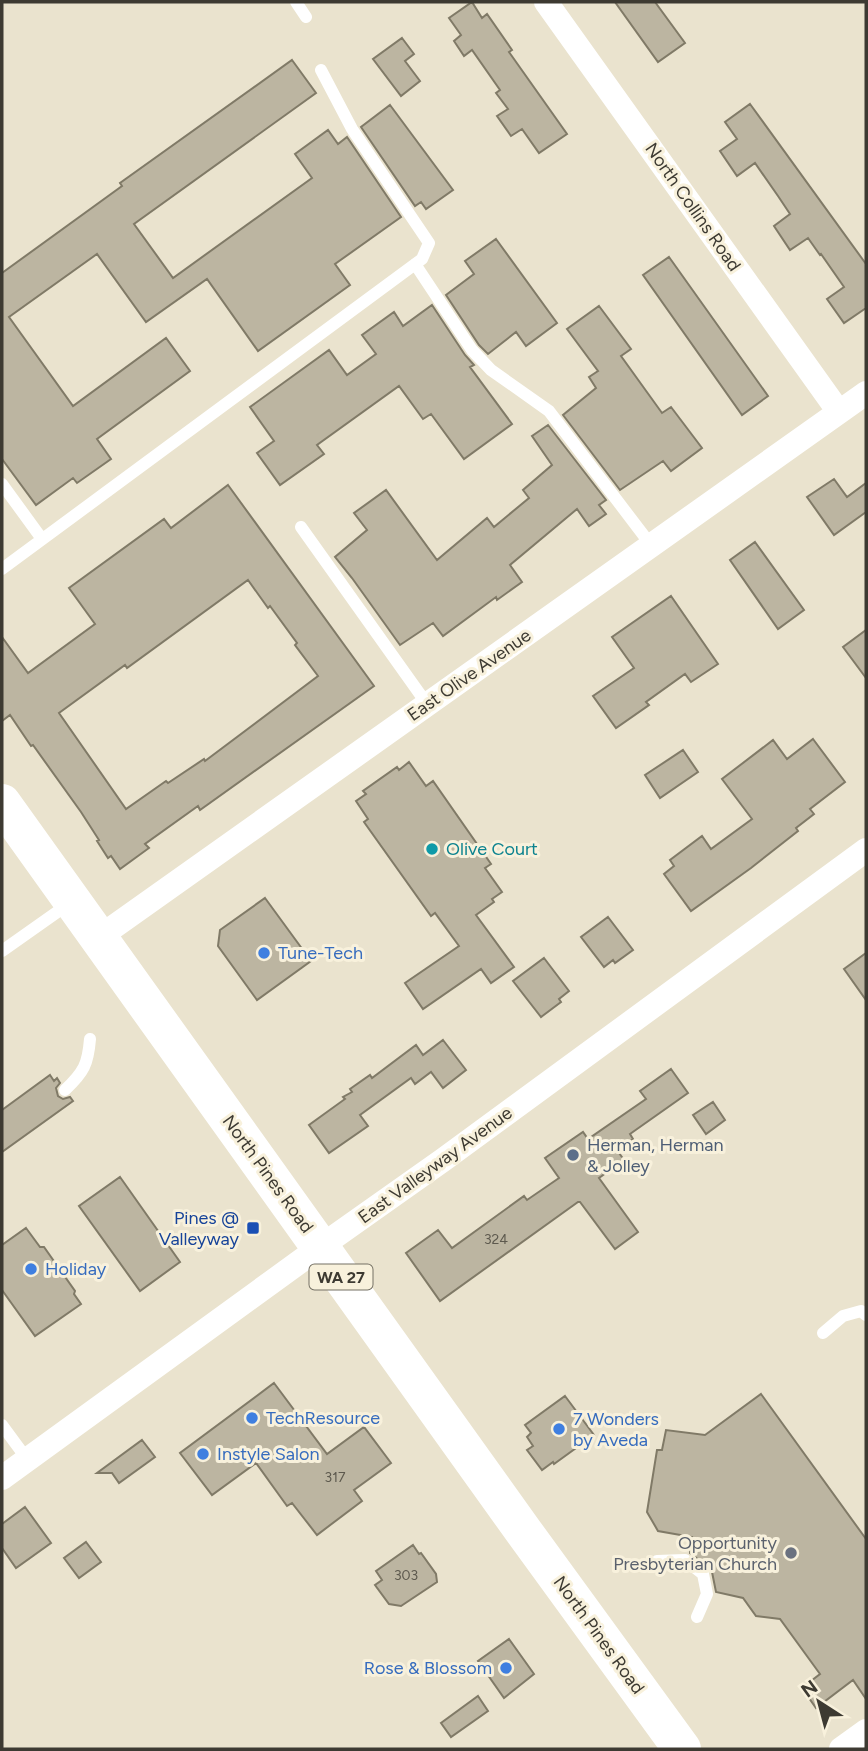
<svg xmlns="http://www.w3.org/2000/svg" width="868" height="1751" font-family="Figtree,sans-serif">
<rect width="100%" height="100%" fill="#eae3ce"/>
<path fill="#bcb5a1" stroke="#807a67" stroke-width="2" fill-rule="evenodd" d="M 472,2 L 482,18 L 487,14 L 512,50 L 509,52 L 567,134 L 539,153 L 522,129 L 511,136 L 497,116 L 508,109 L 496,93 L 500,90 L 472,50 L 464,56 L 454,41 L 461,35 L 449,18 Z
M 615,2 L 655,2 L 685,43 L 658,62 Z
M 402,38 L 414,54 L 405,61 L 420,81 L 401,96 L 373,59 Z
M 292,60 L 316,93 L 134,224 L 173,278 L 312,178 L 295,154 L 328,130 L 338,144 L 347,137 L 401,217 L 335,264 L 350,285 L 258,351 L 207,279 L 146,322 L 97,254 L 9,317 L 73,406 L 166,338 L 190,371 L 97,439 L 111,459 L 77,483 L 73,478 L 36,505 L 2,459 L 2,273 L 122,186 L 120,183 Z
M 750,104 L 866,264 L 866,308 L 844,323 L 827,299 L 844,287 L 821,254 L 820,255 L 808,238 L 790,250 L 774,226 L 790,214 L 778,196 L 755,163 L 737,176 L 720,151 L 737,139 L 725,122 Z
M 390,105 L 453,190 L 426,209 L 421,202 L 415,206 L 361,127 Z
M 496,239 L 557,323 L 526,346 L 516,332 L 488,354 L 479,345 L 446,295 L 474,274 L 465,261 Z
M 669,257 L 768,396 L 742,415 L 643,275 Z
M 432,305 L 465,355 L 474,365 L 470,367 L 512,424 L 464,459 L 431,414 L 423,419 L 399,386 L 317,445 L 324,454 L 280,485 L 257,453 L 274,441 L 250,407 L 329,350 L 347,375 L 376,354 L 362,335 L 394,312 L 403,326 Z
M 599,306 L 631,349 L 621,356 L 662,413 L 671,407 L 702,448 L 671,471 L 663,461 L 620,490 L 563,415 L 596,388 L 589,377 L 598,371 L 567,329 Z
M 548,425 L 606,500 L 599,505 L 606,514 L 589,526 L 577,509 L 510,565 L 522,582 L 497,600 L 496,597 L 443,636 L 433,623 L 400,645 L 352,578 L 335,557 L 367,530 L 354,513 L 386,490 L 437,560 L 487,518 L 494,527 L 529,498 L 523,490 L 552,465 L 532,436 Z
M 834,479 L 847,497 L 866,483 L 866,512 L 834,535 L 807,497 Z
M 228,485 L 374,686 L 200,810 L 198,806 L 145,844 L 149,848 L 120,869 L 111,856 L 108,858 L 97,841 L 99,840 L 81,812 L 33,745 L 31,746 L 10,715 L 2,721 L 2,637 L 28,673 L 95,624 L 69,588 L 164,519 L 171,528 ZM 248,580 L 268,608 L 270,606 L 297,643 L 295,645 L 318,676 L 205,761 L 204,759 L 168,783 L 166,781 L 126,809 L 59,713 L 125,665 L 127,668 Z
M 755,542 L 804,610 L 778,629 L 730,560 Z
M 671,596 L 718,664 L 691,682 L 685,674 L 646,702 L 649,705 L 616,728 L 593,696 L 634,668 L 612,637 Z
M 866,630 L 866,678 L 843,647 Z
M 813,739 L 845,782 L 810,809 L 814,814 L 796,828 L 798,831 L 751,868 L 691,911 L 664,874 L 674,866 L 670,860 L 702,836 L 711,849 L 752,819 L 722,779 L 773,740 L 787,759 Z
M 683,750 L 698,772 L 660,798 L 645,775 Z
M 409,762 L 426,786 L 433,781 L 491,864 L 485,868 L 502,892 L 492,899 L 494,902 L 476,915 L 514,967 L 491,983 L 481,969 L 423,1009 L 405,983 L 459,946 L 435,913 L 431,916 L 364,822 L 368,819 L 356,801 L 366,794 L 363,791 L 397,767 L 399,770 Z
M 265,898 L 311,961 L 257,1000 L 218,946 L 220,930 Z
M 608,917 L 633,950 L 615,963 L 613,960 L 604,967 L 581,937 Z
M 866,953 L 866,1000 L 844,969 Z
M 544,958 L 569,991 L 559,999 L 561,1002 L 541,1017 L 513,981 Z
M 443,1040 L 466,1070 L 443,1088 L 431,1072 L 415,1084 L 411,1078 L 360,1115 L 368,1126 L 329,1153 L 309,1125 L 345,1099 L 343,1097 L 352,1092 L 350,1089 L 370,1075 L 372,1078 L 416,1045 L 423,1055 Z
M 671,1069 L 688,1093 L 630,1134 L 633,1139 L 617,1150 L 624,1160 L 599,1178 L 638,1232 L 615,1249 L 580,1202 L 578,1202 L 440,1301 L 406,1253 L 438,1230 L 452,1248 L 524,1196 L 527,1200 L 559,1178 L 545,1158 L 583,1132 L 588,1139 L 646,1099 L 640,1091 Z
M 50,1075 L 54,1081 L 57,1078 L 60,1083 L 56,1088 L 58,1096 L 63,1099 L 70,1097 L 73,1101 L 2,1152 L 2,1110 Z
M 713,1102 L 725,1120 L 706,1134 L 693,1115 Z
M 120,1177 L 180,1262 L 140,1291 L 79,1206 Z
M 26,1228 L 40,1247 L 44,1247 L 75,1291 L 74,1294 L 81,1304 L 35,1336 L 2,1290 L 2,1245 Z
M 274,1383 L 327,1454 L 364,1427 L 391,1463 L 354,1490 L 362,1501 L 317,1535 L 292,1503 L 287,1506 L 256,1463 L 212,1495 L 180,1453 Z
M 761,1394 L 866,1539 L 866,1699 L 853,1680 L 816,1708 L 802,1688 L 820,1674 L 780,1619 L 756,1616 L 743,1598 L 716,1592 L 712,1572 L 709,1568 L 690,1553 L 692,1537 L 658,1531 L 647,1512 L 657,1450 L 662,1450 L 666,1430 L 705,1435 Z
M 565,1396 L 594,1435 L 554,1464 L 553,1462 L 542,1470 L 527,1450 L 533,1446 L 527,1437 L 531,1433 L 525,1425 Z
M 142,1440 L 155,1457 L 119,1483 L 112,1473 L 97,1473 Z
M 25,1507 L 51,1543 L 16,1568 L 2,1548 L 2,1524 Z
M 86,1542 L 101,1562 L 79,1578 L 64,1558 Z
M 413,1545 L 419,1554 L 421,1553 L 436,1574 L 437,1582 L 401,1606 L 389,1604 L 375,1585 L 382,1580 L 376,1571 Z
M 509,1639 L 534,1674 L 504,1698 L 478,1661 Z
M 478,1696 L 488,1711 L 451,1737 L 441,1723 Z"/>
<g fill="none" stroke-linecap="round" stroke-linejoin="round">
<path stroke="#fff" stroke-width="12" d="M 296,2 L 306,17
M 415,264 L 472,350 L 491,370 L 549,411 L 651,545
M 2,484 L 42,539
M 301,527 L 427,704
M 2,569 L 422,259 L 429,243 L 352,129 L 321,70
M 2,951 L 70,903
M 65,1090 C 84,1072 88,1064 90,1039
M 823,1333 L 843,1316 L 861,1311 L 866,1315
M 2,1425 L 27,1459
M 657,1561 L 685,1560 L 703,1574 L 707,1594 L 697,1617"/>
<path stroke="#fff" stroke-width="24" d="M 546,2 L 839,412
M 98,938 L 866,393
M 2,1478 L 320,1247 L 443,1160 L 866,850
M 841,1749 L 866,1731"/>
<path stroke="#fff" stroke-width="38" d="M 2,803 L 524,1532 L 682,1749"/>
</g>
<circle fill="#0f9aa8" stroke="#f8f1dc" stroke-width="2.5" cx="432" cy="849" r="7"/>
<g fill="#3f7fe0" stroke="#f8f1dc" stroke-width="2.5">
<circle cx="264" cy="953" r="7"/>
<circle cx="31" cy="1269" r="7"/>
<circle cx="252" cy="1418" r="7"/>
<circle cx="559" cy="1429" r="7"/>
<circle cx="203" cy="1454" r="7"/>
<circle cx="506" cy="1668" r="7"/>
</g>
<circle fill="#5c6f8a" stroke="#f8f1dc" stroke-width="2.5" cx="573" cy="1155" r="7"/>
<rect fill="#1a4fb4" stroke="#f8f1dc" stroke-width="2.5" x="246" y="1221" width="14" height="14" rx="3.5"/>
<circle fill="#6b7280" stroke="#f8f1dc" stroke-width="2.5" cx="791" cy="1553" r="7"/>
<g text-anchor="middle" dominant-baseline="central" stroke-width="6" stroke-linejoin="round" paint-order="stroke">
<g font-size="14" fill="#5d594e">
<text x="496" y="1239">324</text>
<text x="335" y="1477">317</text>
<text x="406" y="1575">303</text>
</g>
<rect fill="#f8f1dc" stroke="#757165" stroke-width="2" x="309.5" y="1264.5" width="63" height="25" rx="5"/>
<g font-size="16" font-weight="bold" fill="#3d3a32">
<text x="341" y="1277">WA 27</text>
</g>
<g font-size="18" fill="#3d3a32" stroke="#f8f1dc">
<text transform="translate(693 207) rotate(55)">North Collins Road</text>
<text transform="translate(469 675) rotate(-35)">East Olive Avenue</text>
<text transform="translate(435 1165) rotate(-36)">East Valleyway Avenue</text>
<text transform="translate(268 1174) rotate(54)">North Pines Road</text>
<text transform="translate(599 1635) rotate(54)">North Pines Road</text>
</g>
<g font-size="18" fill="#0d838f" stroke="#f8f1dc" text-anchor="start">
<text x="446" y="849">Olive Court</text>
</g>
<g font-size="18" fill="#366cbe" stroke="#f8f1dc" text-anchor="start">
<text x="278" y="953">Tune-Tech</text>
<text x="45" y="1269">Holiday</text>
<text x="266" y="1418">TechResource</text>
<text x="573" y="1419">7 Wonders<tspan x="573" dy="21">by Aveda</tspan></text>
<text x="217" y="1454">Instyle Salon</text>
<text x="492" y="1668" text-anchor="end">Rose &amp; Blossom</text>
</g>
<g font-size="18" fill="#4e5e75" stroke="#f8f1dc" text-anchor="start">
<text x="587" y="1145">Herman, Herman<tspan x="587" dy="21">&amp; Jolley</tspan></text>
</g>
<g font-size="18" fill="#164399" stroke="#f8f1dc" text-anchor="end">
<text x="239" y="1218">Pines @<tspan x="239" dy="21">Valleyway</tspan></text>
</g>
<g font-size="18" fill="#5b616d" stroke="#f8f1dc" text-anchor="end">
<text x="777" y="1543">Opportunity<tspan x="777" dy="21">Presbyterian Church</tspan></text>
</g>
</g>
<rect width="868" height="1751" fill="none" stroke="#3d3a32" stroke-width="7"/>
<g transform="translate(819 1702) rotate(324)" stroke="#f8f1dc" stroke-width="5" paint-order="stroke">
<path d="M0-5L12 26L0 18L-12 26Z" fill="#3d3a32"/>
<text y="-10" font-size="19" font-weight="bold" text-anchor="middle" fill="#3d3a32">N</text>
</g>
</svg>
